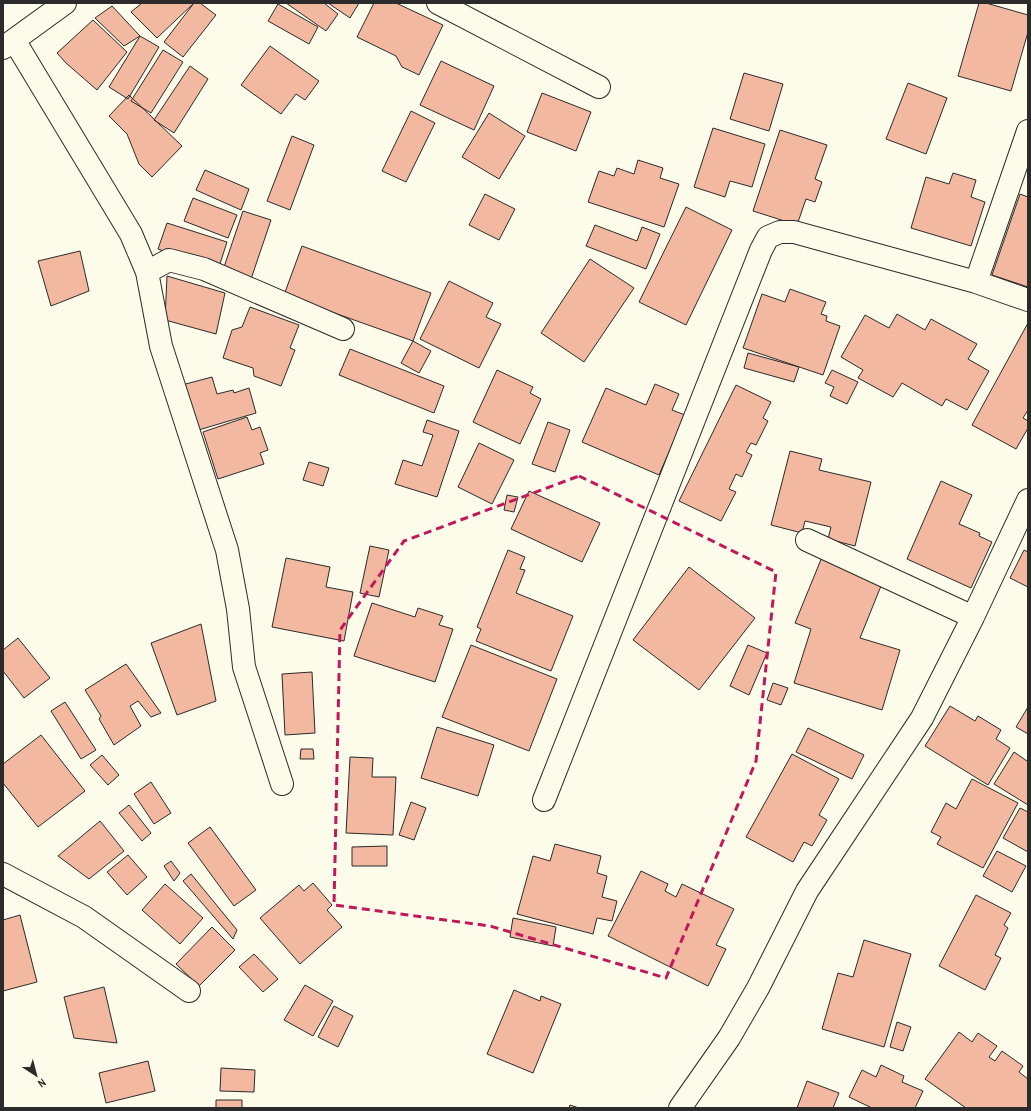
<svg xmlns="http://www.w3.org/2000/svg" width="1031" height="1111" font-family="'Archivo Narrow',sans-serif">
<rect width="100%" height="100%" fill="#fdfbea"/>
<path fill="#f2b8a0" stroke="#2b2b2b" d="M 142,3 L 194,3 L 157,38 L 131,12 Z
M 194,3 L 200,3 L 216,15 L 183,57 L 164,42 Z
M 286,3 L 324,3 L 338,14 L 326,31 Z
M 328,3 L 359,3 L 350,18 Z
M 374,3 L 396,3 L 443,25 L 419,75 L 402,67 L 396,56 L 357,37 Z
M 979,3 L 986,3 L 1028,15 L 1028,32 L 1011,91 L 958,76 Z
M 278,4 L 318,27 L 309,44 L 268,21 Z
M 112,6 L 140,36 L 124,46 L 95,18 Z
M 93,20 L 127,52 L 97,90 L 66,63 L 57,53 Z
M 140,36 L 159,47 L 128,99 L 109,87 Z
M 270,46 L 319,81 L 305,100 L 296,94 L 281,114 L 241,85 Z
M 163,50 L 183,62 L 151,113 L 131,101 Z
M 441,61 L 494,86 L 474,130 L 420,105 Z
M 190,66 L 208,79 L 174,133 L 154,120 Z
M 744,73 L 783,84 L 769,131 L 730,119 Z
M 908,83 L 947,98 L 926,154 L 886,139 Z
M 542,93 L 591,112 L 576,151 L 527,132 Z
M 129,95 L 182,146 L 152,177 L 139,164 L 127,134 L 109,116 Z
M 411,111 L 435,123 L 406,182 L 382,171 Z
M 489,113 L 525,136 L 499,179 L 462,157 Z
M 713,128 L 765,144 L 752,187 L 730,181 L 725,197 L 694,187 Z
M 780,130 L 827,145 L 815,179 L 822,182 L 815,202 L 806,199 L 797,225 L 753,211 Z
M 292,136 L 314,145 L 290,210 L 267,201 Z
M 638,160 L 663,168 L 660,178 L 679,184 L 664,227 L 588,202 L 599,171 L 614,176 L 617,168 L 634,174 Z
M 205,170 L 249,189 L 241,210 L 196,190 Z
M 953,173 L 976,180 L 971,197 L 985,202 L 971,246 L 911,228 L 926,177 L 949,184 Z
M 485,194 L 515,209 L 499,240 L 469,225 Z
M 1020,194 L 1028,197 L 1028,287 L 992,275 Z
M 193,198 L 237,215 L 228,238 L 184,221 Z
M 686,207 L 732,230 L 686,325 L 639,302 Z
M 243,211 L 271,220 L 251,279 L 223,270 Z
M 167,223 L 227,242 L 218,270 L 158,249 Z
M 595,225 L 637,241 L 642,227 L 660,234 L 646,269 L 586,246 Z
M 302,246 L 431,293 L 413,341 L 284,295 Z
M 80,251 L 89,291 L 51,306 L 38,261 Z
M 590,259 L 634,288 L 584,362 L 541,333 Z
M 167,276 L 225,293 L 216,334 L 165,320 Z
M 449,281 L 493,303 L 486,317 L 501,324 L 479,368 L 420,339 Z
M 790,289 L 826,302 L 821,314 L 827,316 L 826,321 L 840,326 L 823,375 L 743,348 L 762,294 L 785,302 Z
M 250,307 L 299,325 L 290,348 L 295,350 L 281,386 L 254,376 L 253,368 L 223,358 L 232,330 L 242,327 Z
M 897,314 L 925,330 L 931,319 L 977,344 L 968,359 L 989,371 L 967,410 L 946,399 L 942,406 L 902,383 L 893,397 L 858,378 L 863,370 L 841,357 L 865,315 L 889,328 Z
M 1028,323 L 1028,410 L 1023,418 L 1028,421 L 1028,428 L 1016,449 L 972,425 Z
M 413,341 L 431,351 L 419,373 L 401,363 Z
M 350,349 L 444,386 L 434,413 L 339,375 Z
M 748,353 L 799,367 L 794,382 L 744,368 Z
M 497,370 L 533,387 L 530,393 L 541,399 L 520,444 L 473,422 Z
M 832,370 L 858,382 L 847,404 L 830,396 L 834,387 L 825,383 Z
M 212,377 L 217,394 L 233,390 L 234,393 L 249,388 L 256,413 L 195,431 L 182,385 Z
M 655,384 L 679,394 L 672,410 L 685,415 L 659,475 L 582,442 L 606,388 L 646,405 Z
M 736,385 L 771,402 L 763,418 L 768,421 L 756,445 L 751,443 L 746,452 L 752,455 L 742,477 L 736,474 L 729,489 L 736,492 L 721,521 L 679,501 Z
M 247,417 L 252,430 L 260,427 L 268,450 L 260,453 L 264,464 L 218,479 L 203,432 Z
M 427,420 L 459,431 L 437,497 L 395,484 L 403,460 L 422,466 L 433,435 L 423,432 Z
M 548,422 L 570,430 L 555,472 L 532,464 Z
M 479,443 L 514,460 L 492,504 L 458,487 Z
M 790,451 L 822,459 L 819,470 L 871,482 L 855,546 L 828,539 L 831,527 L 805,521 L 802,533 L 771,525 Z
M 309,462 L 329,468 L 323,486 L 303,480 Z
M 941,481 L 972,495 L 959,524 L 980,533 L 979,536 L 992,542 L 971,588 L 907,559 Z
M 529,491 L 600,523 L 582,562 L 511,529 Z
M 507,495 L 518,497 L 514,512 L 504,510 Z
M 370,546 L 389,550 L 379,597 L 360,593 Z
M 508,550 L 525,557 L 520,569 L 525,570 L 516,593 L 573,616 L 551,671 L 476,641 L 481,629 L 477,627 Z
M 1024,550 L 1028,552 L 1028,587 L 1010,578 Z
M 822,557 L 883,581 L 860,638 L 900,650 L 882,710 L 794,683 L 811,629 L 795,623 Z
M 286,558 L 330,567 L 326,587 L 353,592 L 344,641 L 272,627 Z
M 689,567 L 755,618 L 699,690 L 633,640 Z
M 372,603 L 415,617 L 418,608 L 443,616 L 439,625 L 453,629 L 435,682 L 354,656 Z
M 201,624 L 216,701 L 177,715 L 151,643 Z
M 18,638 L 50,678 L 24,698 L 3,671 L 3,650 Z
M 471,645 L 557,679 L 529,751 L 442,717 Z
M 748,645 L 767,653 L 749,695 L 730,686 Z
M 126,664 L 161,713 L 151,717 L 138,701 L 130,706 L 141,726 L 114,745 L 99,719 L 101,716 L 85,690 Z
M 312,672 L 315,733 L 285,735 L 282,674 Z
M 773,683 L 788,688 L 781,705 L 767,700 Z
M 65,702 L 96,750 L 81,759 L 51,711 Z
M 950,706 L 975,721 L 978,716 L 1001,730 L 996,739 L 1010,748 L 988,785 L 925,746 Z
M 1028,707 L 1028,734 L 1016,727 Z
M 437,727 L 494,745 L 478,796 L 421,778 Z
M 808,728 L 864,755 L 852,779 L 796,752 Z
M 41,735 L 85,791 L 38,827 L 3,783 L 3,764 Z
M 301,749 L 313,749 L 314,759 L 300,759 Z
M 1014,752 L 1027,761 L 1028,759 L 1028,805 L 994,784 Z
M 792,754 L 839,779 L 819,815 L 827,820 L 812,846 L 804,842 L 793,862 L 746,837 Z
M 102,755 L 119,775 L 108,785 L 90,765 Z
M 350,757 L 373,758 L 372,777 L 396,777 L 393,835 L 346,833 Z
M 972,779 L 1018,803 L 983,868 L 937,844 L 941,837 L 931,832 L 946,803 L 956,809 Z
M 151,782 L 171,813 L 154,824 L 134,794 Z
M 411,802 L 426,808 L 414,840 L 399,835 Z
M 129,805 L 151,833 L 142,841 L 119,813 Z
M 1020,808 L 1028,812 L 1028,852 L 1003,838 Z
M 100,821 L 124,851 L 89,879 L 58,856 Z
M 210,827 L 256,890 L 234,906 L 188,843 Z
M 555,844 L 601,856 L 597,873 L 607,876 L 602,897 L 617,901 L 612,921 L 597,918 L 593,934 L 517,914 L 533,856 L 550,861 Z
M 387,846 L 387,866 L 352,866 L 352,847 Z
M 997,851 L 1026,866 L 1012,892 L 983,876 Z
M 128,855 L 147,877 L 127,895 L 107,872 Z
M 171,861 L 180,873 L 174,881 L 164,866 Z
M 641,871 L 668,884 L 665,891 L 676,897 L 682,884 L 734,909 L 716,945 L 726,949 L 708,986 L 608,936 Z
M 191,874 L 237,930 L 233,939 L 183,881 Z
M 313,883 L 332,905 L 327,910 L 342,927 L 300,964 L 260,918 L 299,885 L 304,891 Z
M 165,884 L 203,918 L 180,944 L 142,910 Z
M 976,895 L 1011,913 L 1004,925 L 1008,928 L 995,955 L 1001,958 L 985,990 L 939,966 Z
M 20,915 L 37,982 L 3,991 L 3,920 Z
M 513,918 L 556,927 L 553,946 L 510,937 Z
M 212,927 L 235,950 L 199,986 L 176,964 Z
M 864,940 L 911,954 L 884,1047 L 822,1029 L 838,973 L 853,977 Z
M 254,954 L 278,979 L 263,992 L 239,967 Z
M 305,985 L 333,1001 L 313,1036 L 284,1020 Z
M 104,987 L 117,1043 L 74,1038 L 64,997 Z
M 514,990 L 540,1001 L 541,996 L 561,1004 L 533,1073 L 487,1054 Z
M 334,1006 L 353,1016 L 338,1047 L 318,1037 Z
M 897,1022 L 911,1027 L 903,1051 L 890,1047 Z
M 959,1032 L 972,1042 L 978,1033 L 997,1046 L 989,1057 L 995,1061 L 1002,1051 L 1023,1066 L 1019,1072 L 1028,1079 L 1028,1108 L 966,1108 L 925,1079 Z
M 148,1061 L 155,1091 L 106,1103 L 99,1073 Z
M 881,1065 L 904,1076 L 902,1082 L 923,1091 L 915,1108 L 872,1108 L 849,1097 L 862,1070 L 876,1077 Z
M 221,1068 L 255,1070 L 254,1092 L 220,1091 Z
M 807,1081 L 839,1093 L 833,1108 L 797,1108 Z
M 216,1100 L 242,1100 L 242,1108 L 216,1108 Z
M 570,1105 L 579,1108 L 569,1108 Z"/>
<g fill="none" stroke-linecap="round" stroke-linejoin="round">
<g stroke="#2b2b2b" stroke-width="24">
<path id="street" d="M 438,3 L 599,87
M 14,40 L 131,234 L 147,272 L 161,346 L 227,550 L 238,609 L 244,667 L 282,784
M 3,48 L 65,3
M 147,272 L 169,260 L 204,269 L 343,329
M 976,282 L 1028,131
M 807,540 L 973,617
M 544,800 L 761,250 L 768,237 L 780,232 L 794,232 L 976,282 L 1028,300
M 3,874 L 84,917 L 189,991
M 680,1108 L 729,1038 L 758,988 L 807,891 L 922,718 L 973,617 L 1028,500"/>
</g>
<use href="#street" stroke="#fdfbea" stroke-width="22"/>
</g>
<path fill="none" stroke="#c2185b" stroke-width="3" stroke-dasharray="8 5" stroke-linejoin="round" d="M 579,476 L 776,572 L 756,761 L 666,978 L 490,926 L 334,905 L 340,630 L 404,541 Z"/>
<rect width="1031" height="1111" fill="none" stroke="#2b2b2b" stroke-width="8"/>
<g transform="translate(36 1075) rotate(144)" stroke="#fdfbea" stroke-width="3" paint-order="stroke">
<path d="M0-3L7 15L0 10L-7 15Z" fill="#2b2b2b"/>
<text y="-6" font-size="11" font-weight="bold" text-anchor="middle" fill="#2b2b2b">N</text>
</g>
</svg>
